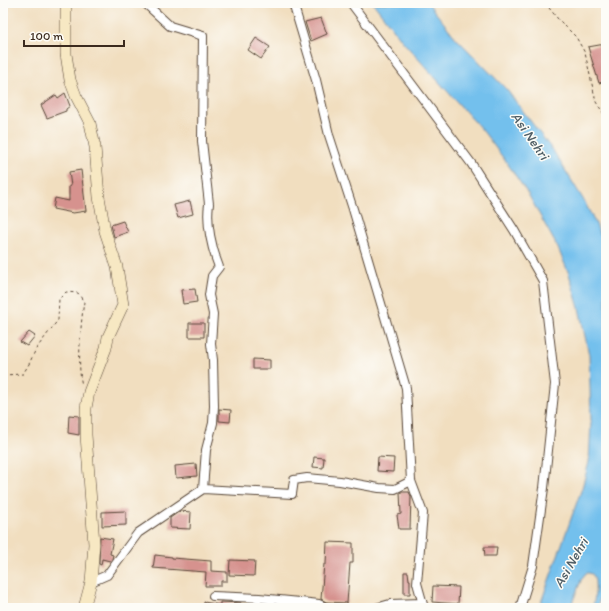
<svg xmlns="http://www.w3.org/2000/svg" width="609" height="611" font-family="Itim,sans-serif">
<rect width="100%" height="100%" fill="#fdfcf7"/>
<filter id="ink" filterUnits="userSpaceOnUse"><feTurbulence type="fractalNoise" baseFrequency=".025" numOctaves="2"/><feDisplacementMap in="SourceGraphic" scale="8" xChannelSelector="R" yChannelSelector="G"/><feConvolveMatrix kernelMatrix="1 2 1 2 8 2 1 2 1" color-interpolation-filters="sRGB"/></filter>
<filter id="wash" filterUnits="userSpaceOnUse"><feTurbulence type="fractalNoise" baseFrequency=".012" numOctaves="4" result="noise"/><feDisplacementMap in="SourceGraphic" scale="16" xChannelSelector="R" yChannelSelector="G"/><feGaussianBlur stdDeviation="0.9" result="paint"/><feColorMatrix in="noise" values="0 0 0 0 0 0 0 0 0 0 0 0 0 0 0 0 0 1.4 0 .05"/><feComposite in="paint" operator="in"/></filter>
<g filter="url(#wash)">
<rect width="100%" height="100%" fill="#f1debf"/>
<path fill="#73c0ed" stroke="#577586" d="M 373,3 L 428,3 L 455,37 L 507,90 L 554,152 L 583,199 L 596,224 L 606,250 L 606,578 L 597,608 L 592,608 C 595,603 597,579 593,575 C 591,573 589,573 586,573 L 582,578 L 570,608 L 539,608 L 582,488 L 589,462 L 591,421 L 589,355 L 579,308 L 569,274 L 557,246 L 528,194 L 507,163 L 483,131 L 404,43 Z"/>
<g id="blocks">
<path fill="#d6928e" d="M 321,18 L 327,34 L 311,41 L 305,22 Z
M 256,38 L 270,47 L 261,59 L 248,50 Z
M 605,44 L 606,49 L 606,81 L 599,83 L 588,47 Z
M 65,93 L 70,106 L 66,109 L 66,111 L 47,118 L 41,105 L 56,95 L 58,98 Z
M 81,170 L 86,211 L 73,213 L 53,209 L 55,198 L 69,201 L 69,186 L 71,186 L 69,172 Z
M 190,201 L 193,214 L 178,218 L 174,205 Z
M 123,221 L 128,232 L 114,237 L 111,225 Z
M 195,289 L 197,302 L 183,304 L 181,290 Z
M 189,323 L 204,323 L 204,337 L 189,337 Z
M 29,332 L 35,336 L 27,346 L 20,342 Z
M 253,359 L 270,360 L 270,369 L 253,369 Z
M 219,409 L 231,410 L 230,422 L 219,421 Z
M 69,415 L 79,416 L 79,435 L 68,433 Z
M 314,457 L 324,458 L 323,468 L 313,467 Z
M 378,457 L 394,458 L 393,472 L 377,471 Z
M 196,464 L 197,476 L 176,478 L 175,466 Z
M 400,492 L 409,492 L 411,496 L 410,529 L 399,529 L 397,515 L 401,514 Z
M 126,511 L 126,525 L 102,526 L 102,512 Z
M 180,511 L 191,512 L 190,529 L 170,528 L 170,518 Z
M 100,537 L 113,539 L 110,554 L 113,555 L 112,559 L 110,561 L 102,559 L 101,565 L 99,564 Z
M 327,542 L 353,543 L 353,563 L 350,563 L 347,603 L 326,602 L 321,599 L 324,564 L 326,564 Z
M 484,547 L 497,547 L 496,556 L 485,556 Z
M 155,555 L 172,557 L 172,558 L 211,561 L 211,571 L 227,572 L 227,581 L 221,581 L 221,586 L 205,586 L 206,572 L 153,568 Z
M 230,560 L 255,561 L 254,576 L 229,575 Z
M 404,572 L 408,572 L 409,580 L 410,580 L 410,594 L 404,594 Z
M 433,586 L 459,587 L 458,604 L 432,602 Z
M 204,602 L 220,605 L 220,602 L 241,603 L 241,608 L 204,608 Z"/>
</g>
</g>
<g filter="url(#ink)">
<use href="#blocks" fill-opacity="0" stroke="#564536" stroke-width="1"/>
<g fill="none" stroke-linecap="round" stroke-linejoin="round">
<g stroke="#564536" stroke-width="10">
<path id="street" d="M 145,3 L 170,26 L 203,36 L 202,141 L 209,204 C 206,224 212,249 219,267 L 212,276 L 209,295 L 213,314 L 211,344 L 213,360 L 214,406 L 213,423 L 206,450 L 203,489
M 351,3 L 471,163 L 514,230 L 543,281 L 555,384 L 544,488 L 533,566 L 520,608
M 411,481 L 423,513 L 417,583 L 424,608
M 91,582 L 107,575 L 138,533 L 203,489 L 292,494 L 294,480 L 307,478 L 340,481 L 379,488 L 395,489 L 411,481 L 406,388 L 353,209 L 329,135 L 316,80 L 293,3
M 213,596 L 259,598 L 310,603 L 319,604 L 327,608
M 376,608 L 390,604 L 422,603"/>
</g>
<g stroke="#564536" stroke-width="12">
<path id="secondary" d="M 66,3 L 66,54 L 70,80 L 76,96 L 90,123 L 95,147 L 99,197 L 105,231 L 117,267 L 123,305 L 108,337 L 106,348 L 89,392 L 86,408 L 86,435 L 94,544 L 91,582 L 84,608"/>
</g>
<path stroke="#564536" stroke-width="1" stroke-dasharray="3 3" stroke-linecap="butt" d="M 545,3 L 558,19 L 576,37 L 585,53 L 596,102 L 606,117
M 3,375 L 23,374 L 29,364 L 36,349 L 58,320 L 59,299 L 66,292 L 78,293 L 84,302 C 81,320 77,368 82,385"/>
<use href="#street" stroke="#fff" stroke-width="8"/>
<use href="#secondary" stroke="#f7e8c3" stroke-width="11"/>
</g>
</g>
<g text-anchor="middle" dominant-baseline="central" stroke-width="3" stroke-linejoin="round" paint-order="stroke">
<g font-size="14" font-style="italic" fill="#4f5e66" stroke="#fdfcf7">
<text transform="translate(530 136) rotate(55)">Asi Nehri</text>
<text transform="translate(571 563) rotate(-60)">Asi Nehri</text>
</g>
</g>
<rect width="609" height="611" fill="none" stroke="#fdfcf7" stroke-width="16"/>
<path d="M24 40v6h100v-6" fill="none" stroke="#3b2a1e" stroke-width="2"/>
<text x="30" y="40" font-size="12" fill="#3b2a1e" stroke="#fdfcf7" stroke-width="3" paint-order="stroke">100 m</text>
</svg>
